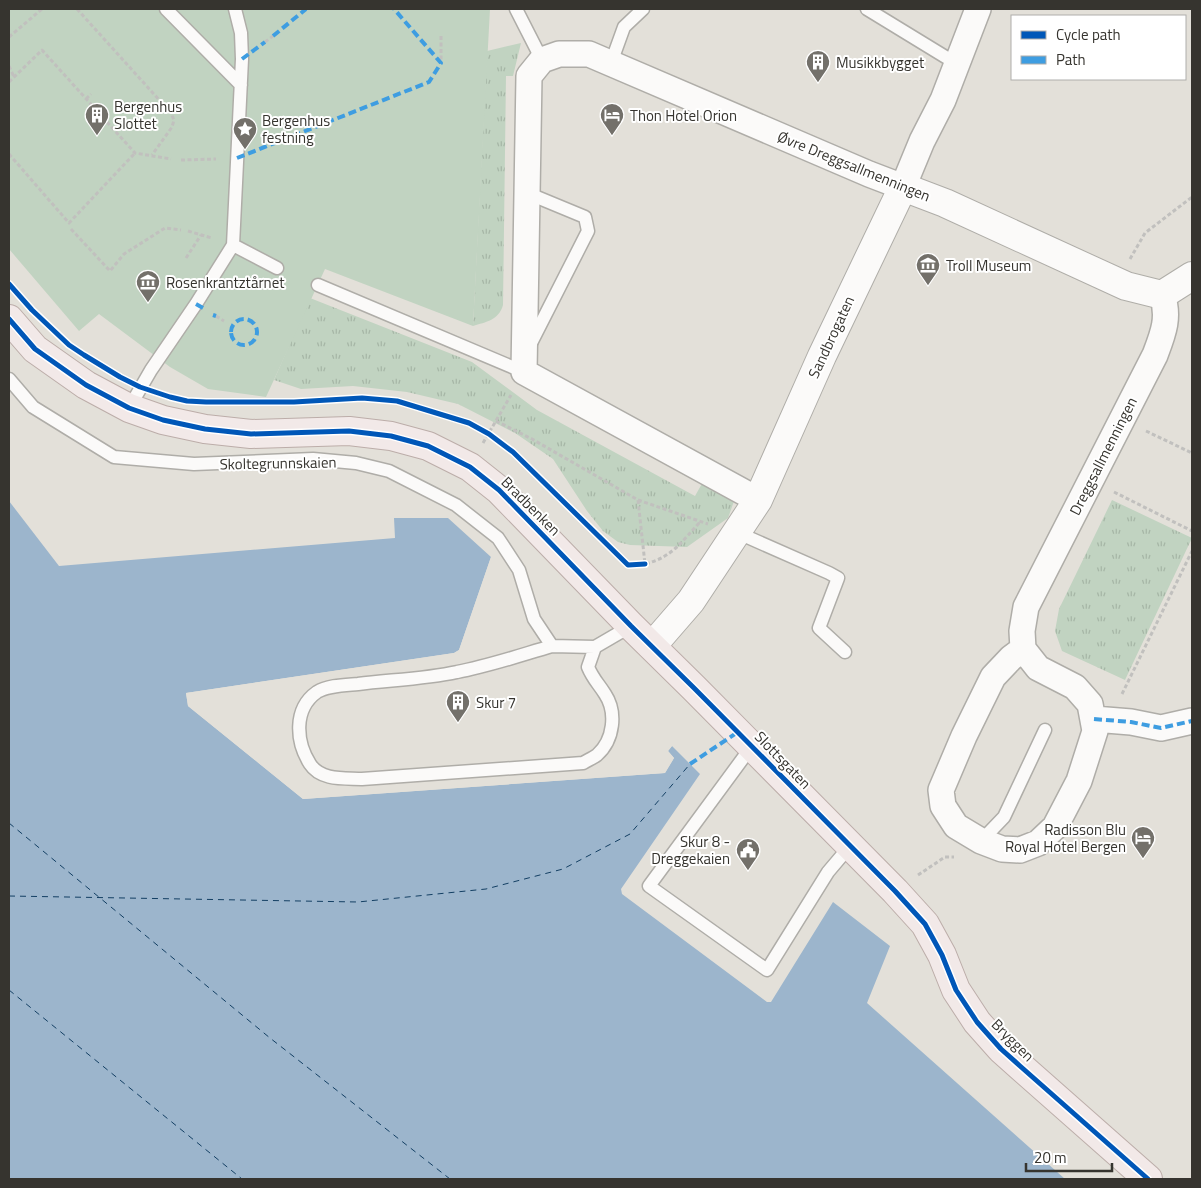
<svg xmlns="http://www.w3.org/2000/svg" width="1201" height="1188" font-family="'Titillium Web',sans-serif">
<defs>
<pattern id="grass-tufts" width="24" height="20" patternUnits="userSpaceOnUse" patternTransform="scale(1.25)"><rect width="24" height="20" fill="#c1d3c1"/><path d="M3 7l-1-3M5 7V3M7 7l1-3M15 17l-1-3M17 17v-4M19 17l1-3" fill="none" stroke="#a6b6a6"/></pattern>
</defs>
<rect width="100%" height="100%" fill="#e3e0d9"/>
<path fill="url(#grass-tufts)" d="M 521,43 L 513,76 L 506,76 L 503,305 C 499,320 486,322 473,326 L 487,51 Z
M 310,298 L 472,362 L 537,410 L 695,496 L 708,473 L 738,490 L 728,518 L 687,547 L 630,545 L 618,542 L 603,531 L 587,511 L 553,459 L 515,433 L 458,404 L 407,392 L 353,386 L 301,389 L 274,380 Z
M 1112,500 L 1192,538 L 1125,680 L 1062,651 L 1055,631 L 1059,609 Z"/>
<path fill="#c1d3c1" d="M 9,9 L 490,9 L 473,326 L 325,269 L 266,397 L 208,389 L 170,367 L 99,314 L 79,331 L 9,249 Z"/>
<path fill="#9cb5cc" d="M 9,501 L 59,566 L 395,538 L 394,518 L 448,518 L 491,557 L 459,650 L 454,653 L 186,693 L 188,706 L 303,799 L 665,773 L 674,758 L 668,751 L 672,746 L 700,774 L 621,889 L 622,894 L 767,1002 L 771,1002 L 833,902 L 890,946 L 867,1003 L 1065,1179 L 9,1179 Z"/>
<path fill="#e3e0d9" d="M 491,557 L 493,559 L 462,651 L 455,656 L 189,695 L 190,705 L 304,796 L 664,771 L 671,758 L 666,751 L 670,744 L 672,746 L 668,751 L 674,758 L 665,773 L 303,799 L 188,706 L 186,693 L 454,653 L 459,650 Z"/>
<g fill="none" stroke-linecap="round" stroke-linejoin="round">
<path stroke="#133f63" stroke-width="1" stroke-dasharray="6 5" stroke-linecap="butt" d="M 9,823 L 270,1038 L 450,1179
M 9,896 L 358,902 L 486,889 L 563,869 L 630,834 L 690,764
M 9,990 L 242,1179"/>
<g stroke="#afada8" stroke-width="15">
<path id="lane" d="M 166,9 L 241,85
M 516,9 L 542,60
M 867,9 L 957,64
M 611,63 L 624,27 L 643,9
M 527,193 L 585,217 L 588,231 L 530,345
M 233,245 L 277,268
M 318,285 L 524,372
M 9,379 L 33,407 L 114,457 L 194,464 L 313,459 L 356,463 L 389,471 L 456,505 L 498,538 L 519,570 L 534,619 L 552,646 L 595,647 L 631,626
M 129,408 L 151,370 L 196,304 L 233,245 L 242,59 L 241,33 L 235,9
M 736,532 L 829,573 L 838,578 L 819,628 L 845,652
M 552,646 C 521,655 489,666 457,672 C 425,679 390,680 358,684 C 346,685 328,685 317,692 C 293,709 296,742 310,764 C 321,781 345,778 362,779 L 583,763 C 588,760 593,758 597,755 C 614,740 617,712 605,694 C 598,683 593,679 588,667 L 595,647
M 752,746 L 649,886 L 767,970 L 828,872 L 850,846
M 981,841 L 1004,817 L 1045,730"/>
</g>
<g stroke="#afada8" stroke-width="28">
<path id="street" d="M 758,500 L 524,372 L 529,76 L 542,60 L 559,54 L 589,54 L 869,174 L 903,187 L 922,141 L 943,100 L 978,9
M 1023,649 L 1011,658 L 993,677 L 964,736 L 941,790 L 943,806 L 956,826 L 981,841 L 1002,849 L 1020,850 L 1038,843 L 1055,827 L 1079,781 L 1095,731 L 1090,704 L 1075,687 L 1038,668 L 1023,649 L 1022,631 L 1026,607 L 1155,355 C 1163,334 1170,317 1162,295
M 1094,719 L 1131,722 L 1161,728 L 1192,721"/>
</g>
<g stroke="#afada8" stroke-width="30">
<path id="secondary" d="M 652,646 L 691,601 L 758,500 L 822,356 L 903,187 L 945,203 L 1126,286 L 1162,295 L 1192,276"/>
</g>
<g stroke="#bcada9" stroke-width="30">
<path id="primary" d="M 9,319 L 35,349 L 86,385 L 129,408 L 163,420 L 205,429 L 251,434 L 349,431 L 391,436 L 428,446 L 470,467 L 499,490 L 631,626 L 694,688 L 895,891 L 925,924 L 942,955 L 956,990 L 977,1022 L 1001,1049 L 1020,1066 L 1148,1179"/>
</g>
<path stroke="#c1c0be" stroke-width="3" stroke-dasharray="4 2.5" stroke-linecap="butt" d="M 77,9 L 171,113 L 174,120 L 172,127 L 152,155
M 441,36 L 441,63
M 9,37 L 42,9
M 265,42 L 273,36
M 9,66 L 14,77
M 9,82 L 42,50 L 135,153 L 171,159
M 86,99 L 91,94
M 9,154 L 69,223 L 135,153
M 181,160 L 216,159
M 71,229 L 110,271 L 124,254 L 165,228 L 181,230
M 188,231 L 212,238
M 186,258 L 201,235
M 1130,259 L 1145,233 L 1192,197
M 216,316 L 224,321
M 496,421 L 532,439 L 638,500 L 708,524
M 1146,431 L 1192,453
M 483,443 L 511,395
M 1114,492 L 1192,531
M 638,500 L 645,564 C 673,557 682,541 701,521
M 1122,694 L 1192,551
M 918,875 L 945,857 L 954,857"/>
<use href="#lane" stroke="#fbfaf9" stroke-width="12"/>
<use href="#street" stroke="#fbfaf9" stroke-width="25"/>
<use href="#secondary" stroke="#fbfaf9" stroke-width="28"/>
<use href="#primary" stroke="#f2e9e8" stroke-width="28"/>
<path stroke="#3e9de1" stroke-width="4" stroke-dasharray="8 4" stroke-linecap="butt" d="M 273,36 L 306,9
M 242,59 L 265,42
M 237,158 L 429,82 L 441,63 L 394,9
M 196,304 L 205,309
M 213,315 L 216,316
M231 332a13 13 0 1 1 26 0a13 13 0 1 1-26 0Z
M 1094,719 L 1131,722 L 1161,728 L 1192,721
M 690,764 L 738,732"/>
<g stroke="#fff" stroke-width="8">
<path id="cycleway" d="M 9,284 L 32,310 L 69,345 L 84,355 L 120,377 L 140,387 L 170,397 L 187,401 L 206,402 L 294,402 L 362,398 L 397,401 L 469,423 L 489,434 L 513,452 L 628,565 L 645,564
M 9,319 L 35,349 L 86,385 L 129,408 L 163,420 L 205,429 L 251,434 L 349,431 L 391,436 L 428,446 L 470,467 L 499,490 L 631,626 L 694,688 L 895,891 L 925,924 L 942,955 L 956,990 L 977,1022 L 1001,1049 L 1020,1066 L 1148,1179"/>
</g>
<use href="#cycleway" stroke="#0057b8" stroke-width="5"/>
</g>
<defs>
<g id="building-pin" transform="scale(1.25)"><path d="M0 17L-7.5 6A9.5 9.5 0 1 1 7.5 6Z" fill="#73706a" stroke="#fff"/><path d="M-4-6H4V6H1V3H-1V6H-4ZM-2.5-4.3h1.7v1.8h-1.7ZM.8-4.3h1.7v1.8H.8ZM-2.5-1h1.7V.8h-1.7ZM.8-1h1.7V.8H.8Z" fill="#fff"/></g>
<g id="hotel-pin" transform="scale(1.25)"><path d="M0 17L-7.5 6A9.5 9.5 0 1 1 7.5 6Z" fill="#73706a" stroke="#fff"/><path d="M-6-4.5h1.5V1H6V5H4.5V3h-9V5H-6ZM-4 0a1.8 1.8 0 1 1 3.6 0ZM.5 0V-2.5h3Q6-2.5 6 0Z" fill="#fff"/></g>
<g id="sight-pin" transform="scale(1.25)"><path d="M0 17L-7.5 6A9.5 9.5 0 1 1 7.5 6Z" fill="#73706a" stroke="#fff"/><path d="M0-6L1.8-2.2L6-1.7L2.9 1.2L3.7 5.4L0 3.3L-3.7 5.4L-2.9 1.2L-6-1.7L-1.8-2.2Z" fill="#fff"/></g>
<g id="museum-pin" transform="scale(1.25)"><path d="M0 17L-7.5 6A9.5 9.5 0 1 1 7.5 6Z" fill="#73706a" stroke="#fff"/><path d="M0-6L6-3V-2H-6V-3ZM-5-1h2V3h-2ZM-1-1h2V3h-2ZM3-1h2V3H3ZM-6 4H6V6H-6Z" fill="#fff"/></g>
<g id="civic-pin" transform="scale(1.25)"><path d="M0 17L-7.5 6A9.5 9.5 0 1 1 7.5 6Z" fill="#73706a" stroke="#fff"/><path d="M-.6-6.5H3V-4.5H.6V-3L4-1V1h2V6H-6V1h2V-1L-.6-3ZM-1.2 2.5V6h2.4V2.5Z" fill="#fff"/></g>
</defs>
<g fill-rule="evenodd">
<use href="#building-pin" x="818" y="62"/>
<use href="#building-pin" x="97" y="115"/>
<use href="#hotel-pin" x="612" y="115"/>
<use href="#sight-pin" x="245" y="129"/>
<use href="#museum-pin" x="928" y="265"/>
<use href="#museum-pin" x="148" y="282"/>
<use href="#building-pin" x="458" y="702"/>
<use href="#hotel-pin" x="1143" y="838"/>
<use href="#civic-pin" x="748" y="850"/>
</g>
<g text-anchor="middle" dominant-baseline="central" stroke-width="4" stroke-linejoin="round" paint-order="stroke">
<g font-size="15" fill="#36342f" stroke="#fff" text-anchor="start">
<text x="836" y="62">Musikkbygget</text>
<text x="114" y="106">Bergenhus<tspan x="114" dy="17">Slottet</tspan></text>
<text x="630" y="115">Thon Hotel Orion</text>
<text x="262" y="120">Bergenhus<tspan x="262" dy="17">festning</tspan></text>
<text x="946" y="265">Troll Museum</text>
<text x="166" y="282">Rosenkrantztårnet</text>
<text x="476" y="702">Skur 7</text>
<text x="1126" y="829" text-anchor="end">Radisson Blu<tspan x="1126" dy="17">Royal Hotel Bergen</tspan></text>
<text x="730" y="841" text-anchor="end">Skur 8 -<tspan x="730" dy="17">Dreggekaien</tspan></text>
</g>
<g font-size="15" fill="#36342f" stroke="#fff">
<text transform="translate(854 166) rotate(22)">Øvre Dreggsallmenningen</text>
<text transform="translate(831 337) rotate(-65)">Sandbrogaten</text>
<text transform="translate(1103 456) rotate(-63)">Dreggsallmenningen</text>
<text transform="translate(278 463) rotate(-1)">Skoltegrunnskaien</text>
<text transform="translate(531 506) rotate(45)">Bradbenken</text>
<text transform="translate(783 760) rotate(46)">Slottsgaten</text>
<text transform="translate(1013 1040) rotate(45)">Bryggen</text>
</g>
</g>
<rect width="1201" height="1188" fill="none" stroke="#36342f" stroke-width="20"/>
<rect x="1011" y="15" width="175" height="65" fill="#ffffff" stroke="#afaeac"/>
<rect x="1021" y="31" width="25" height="8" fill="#0057b8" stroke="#afaeac"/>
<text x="1056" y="40" font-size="15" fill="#36342f">Cycle path</text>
<rect x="1021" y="56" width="25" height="8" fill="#3e9de1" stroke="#afaeac"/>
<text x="1056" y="65" font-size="15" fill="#36342f">Path</text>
<path d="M1026 1163v8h86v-8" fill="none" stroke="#36342f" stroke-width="2.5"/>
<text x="1034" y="1163" font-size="15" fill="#36342f" stroke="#ffffff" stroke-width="4" paint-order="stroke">20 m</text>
</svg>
